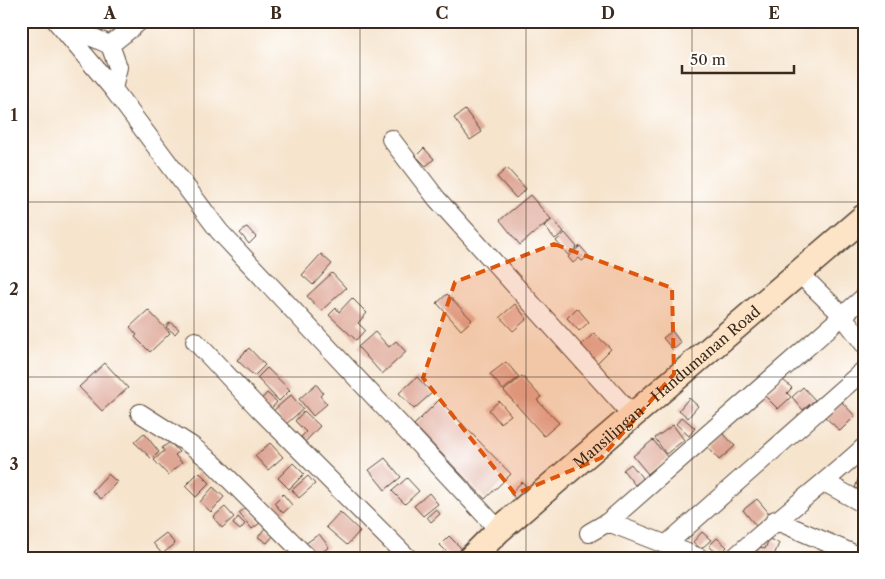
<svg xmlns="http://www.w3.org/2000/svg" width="885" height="579" font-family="'Libre Caslon Text',serif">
<rect width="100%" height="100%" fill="#fff"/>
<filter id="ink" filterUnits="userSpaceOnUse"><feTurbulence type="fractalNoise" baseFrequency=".02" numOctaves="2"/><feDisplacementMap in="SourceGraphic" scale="10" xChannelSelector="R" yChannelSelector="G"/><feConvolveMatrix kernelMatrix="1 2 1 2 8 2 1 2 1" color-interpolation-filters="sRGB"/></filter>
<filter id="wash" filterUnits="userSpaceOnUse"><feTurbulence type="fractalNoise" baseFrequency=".0096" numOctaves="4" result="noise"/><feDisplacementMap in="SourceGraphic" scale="20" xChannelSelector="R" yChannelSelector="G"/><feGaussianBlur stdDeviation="1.12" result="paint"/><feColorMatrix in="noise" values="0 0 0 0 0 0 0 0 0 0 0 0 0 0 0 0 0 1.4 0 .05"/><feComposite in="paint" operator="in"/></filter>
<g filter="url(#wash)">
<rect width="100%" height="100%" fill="#f6e4cd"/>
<g id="blocks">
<path fill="#dea695" d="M 465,110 L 482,132 L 470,140 L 454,118 Z
M 424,148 L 434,159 L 426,166 L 416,156 Z
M 507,168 L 526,189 L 516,198 L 497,177 Z
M 530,195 L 551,219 L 520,245 L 500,220 Z
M 553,219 L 564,232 L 555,239 L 544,226 Z
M 247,227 L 256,237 L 249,244 L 240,233 Z
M 565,233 L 577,247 L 568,255 L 556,241 Z
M 580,246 L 589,256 L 582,261 L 579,258 L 573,263 L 568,257 Z
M 321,254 L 332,264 L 313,285 L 302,275 Z
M 332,273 L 346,288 L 321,311 L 307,296 Z
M 447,294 L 472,320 L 461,330 L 437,303 Z
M 352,298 L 367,313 L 358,323 L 365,330 L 356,340 L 329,315 L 336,308 L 339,312 Z
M 515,304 L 527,319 L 513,331 L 500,317 Z
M 577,308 L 589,322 L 579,331 L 567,318 Z
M 148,310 L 170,333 L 150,352 L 135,337 L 137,335 L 130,327 Z
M 170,322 L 179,329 L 175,334 L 166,327 Z
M 672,331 L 681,343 L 673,350 L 663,338 Z
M 375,332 L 389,347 L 396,341 L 406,352 L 382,374 L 358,347 Z
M 594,333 L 611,349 L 596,364 L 579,348 Z
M 249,348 L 265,365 L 254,376 L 237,360 Z
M 506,362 L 519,377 L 503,390 L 490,374 Z
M 105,363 L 128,388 L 102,411 L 79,387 Z
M 267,368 L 290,390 L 279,401 L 257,378 Z
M 522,376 L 541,397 L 537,400 L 559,423 L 544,436 L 504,391 Z
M 417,377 L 432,393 L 414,409 L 399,393 Z
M 782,379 L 792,388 L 787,393 L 791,397 L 778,409 L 765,396 Z
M 316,384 L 323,393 L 320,396 L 327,404 L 313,416 L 299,399 Z
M 803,387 L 815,400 L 803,410 L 792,397 Z
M 267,393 L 277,402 L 268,412 L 258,403 Z
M 291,395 L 303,409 L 285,425 L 273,411 Z
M 689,398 L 698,406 L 688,418 L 679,410 Z
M 439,400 L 511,474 L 485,499 L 414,425 Z
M 499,401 L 511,415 L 500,423 L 489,410 Z
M 841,401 L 855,416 L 840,431 L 825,417 Z
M 304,411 L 320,426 L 305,442 L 301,437 L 306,432 L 295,421 Z
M 682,417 L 695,428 L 689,436 L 676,424 Z
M 673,425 L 684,440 L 666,454 L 655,438 Z
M 722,432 L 735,446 L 719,460 L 707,446 Z
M 144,433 L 159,452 L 152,459 L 134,442 Z
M 653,440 L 668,458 L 648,474 L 633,456 Z
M 170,442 L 179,452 L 175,455 L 182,463 L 168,475 L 154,460 L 164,451 L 162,448 Z
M 270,443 L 283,457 L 268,470 L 255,456 Z
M 385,458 L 401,477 L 385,490 L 369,470 Z
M 293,463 L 304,474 L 289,489 L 278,478 Z
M 631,464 L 643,479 L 635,485 L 623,470 Z
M 861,471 L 864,472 L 864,491 L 855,488 Z
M 199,472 L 210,483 L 196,497 L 185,486 Z
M 108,474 L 117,482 L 101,499 L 92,491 Z
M 308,476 L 315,484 L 299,498 L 292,490 Z
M 407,478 L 419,491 L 405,504 L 392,491 Z
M 522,482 L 531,491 L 518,502 L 510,493 Z
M 213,487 L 224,497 L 211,512 L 200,502 Z
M 429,493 L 438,504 L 423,516 L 414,506 Z
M 283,494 L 292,505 L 283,513 L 274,503 Z
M 757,499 L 770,514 L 756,526 L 743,510 Z
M 225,507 L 234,517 L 222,528 L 213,517 Z
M 246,507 L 260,523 L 252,529 L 239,513 Z
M 436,509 L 440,514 L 431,522 L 427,517 Z
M 340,512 L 360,531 L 347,545 L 326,527 Z
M 238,517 L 245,524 L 240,530 L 233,524 Z
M 265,528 L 274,535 L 267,543 L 258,537 Z
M 702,532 L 711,540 L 701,549 L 693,542 Z
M 166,533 L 175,544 L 162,554 L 153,543 Z
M 319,534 L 329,547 L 315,557 L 305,544 Z
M 449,536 L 466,553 L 462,558 L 453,558 L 440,545 Z
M 717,538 L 727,547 L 719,555 L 709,546 Z
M 769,539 L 779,543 L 773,558 L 760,558 L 751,554 L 755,545 L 765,549 Z
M 340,552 L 344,558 L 331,558 Z
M 443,552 L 448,558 L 437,558 Z"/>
</g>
</g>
<g filter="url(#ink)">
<use href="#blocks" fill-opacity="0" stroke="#574638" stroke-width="1"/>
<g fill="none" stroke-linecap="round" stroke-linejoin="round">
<g stroke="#574638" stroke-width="20">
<path id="street" d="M 56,21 L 113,89 L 219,231 L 499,530
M 72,40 C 83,29 97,40 110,45
M 113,89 L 118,67 L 110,45 L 140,21
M 391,139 L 437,199 L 632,415
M 799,273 L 842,315 L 864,344
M 195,341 L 260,410 L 408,558
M 140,413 L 192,446 L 213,463 L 308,558
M 826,483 L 864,504
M 775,520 L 863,558
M 608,522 L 700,558
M 589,533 L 608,522 L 864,297
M 667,544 L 864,370
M 734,558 C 776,519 822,486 864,447"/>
</g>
<g stroke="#574638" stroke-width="28">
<g id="secondary">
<path id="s1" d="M 471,558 L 499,530 L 864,217"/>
</g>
</g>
<use href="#street" stroke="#fff" stroke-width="18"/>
<use href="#secondary" stroke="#fee4c6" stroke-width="25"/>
</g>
</g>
<path fill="#df570d" fill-opacity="0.2" stroke="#df570d" stroke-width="4" stroke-dasharray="10 6" stroke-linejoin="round" d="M 554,244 L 672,288 L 674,374 L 601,458 L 515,494 L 423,378 L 455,282 Z"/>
<path fill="none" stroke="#3b2a1e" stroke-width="1" stroke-opacity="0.55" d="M 194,21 L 194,558M 360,21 L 360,558M 526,21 L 526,558M 692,21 L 692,558M 21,202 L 864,202M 21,377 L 864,377"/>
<g text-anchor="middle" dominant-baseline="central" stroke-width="4" stroke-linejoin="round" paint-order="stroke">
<g font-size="15" fill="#3b2a1e" stroke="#fff">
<text stroke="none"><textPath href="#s1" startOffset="260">Mansilingan - Handumanan Road</textPath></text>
</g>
</g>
<rect width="885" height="579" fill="none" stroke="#fff" stroke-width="55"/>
<path d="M682 65v8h112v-8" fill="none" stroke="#3b2a1e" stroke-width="2.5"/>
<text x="690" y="65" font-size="15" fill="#3b2a1e" stroke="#ffffff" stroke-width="4" paint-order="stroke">50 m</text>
<rect x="28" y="28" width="830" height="524" fill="none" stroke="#3b2a1e" stroke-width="2"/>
<g font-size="16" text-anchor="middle" font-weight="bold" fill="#3b2a1e">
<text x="110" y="19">A</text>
<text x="276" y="19">B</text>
<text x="442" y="19">C</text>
<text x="608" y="19">D</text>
<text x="774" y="19">E</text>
<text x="14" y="121">1</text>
<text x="14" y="295">2</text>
<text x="14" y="470">3</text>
</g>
</svg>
